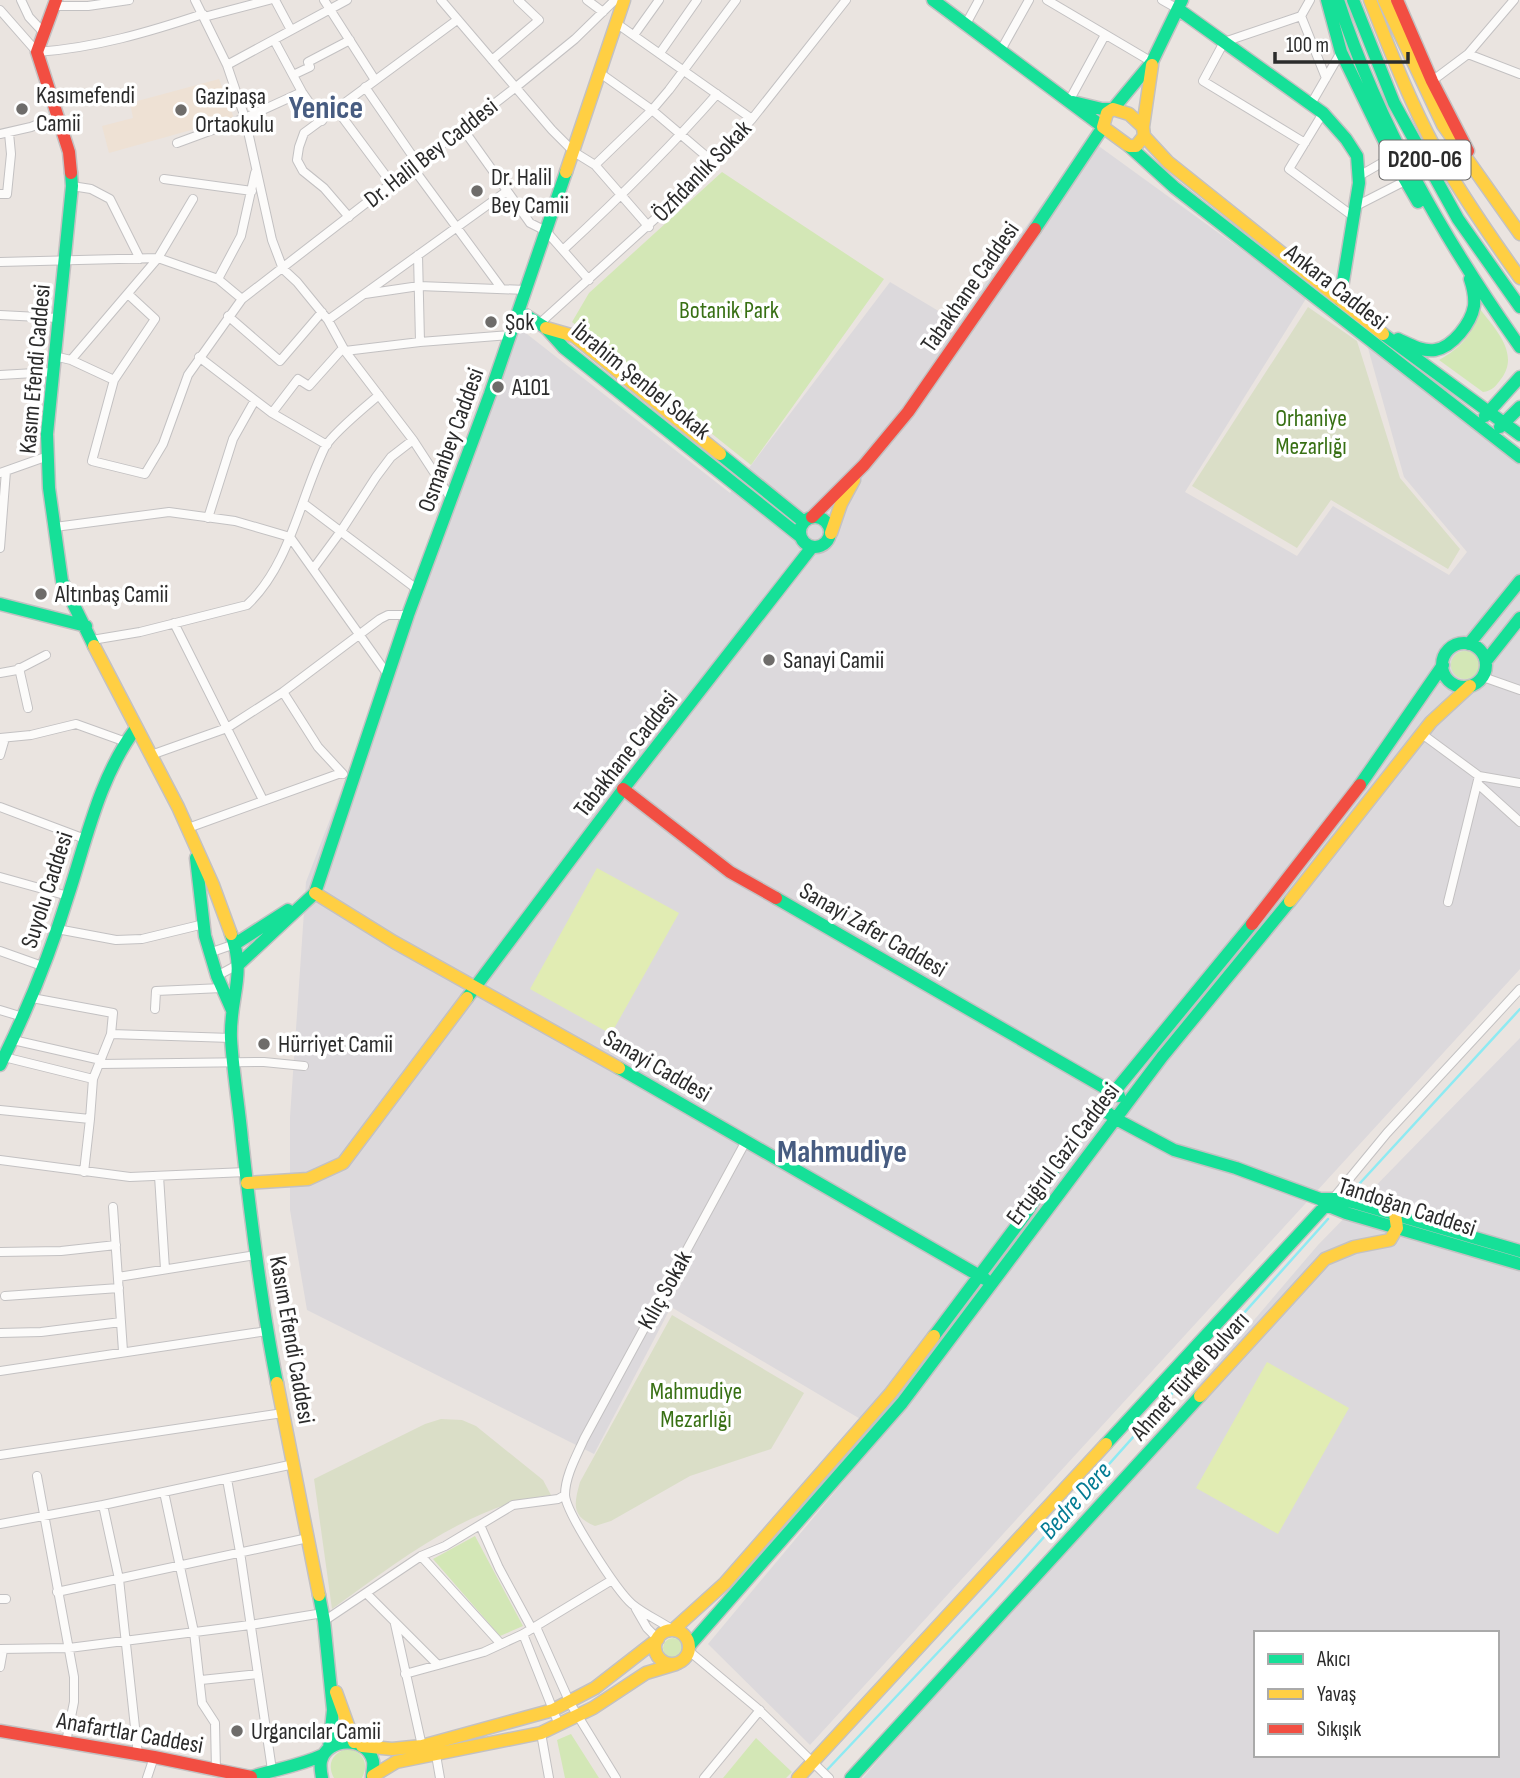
<svg xmlns="http://www.w3.org/2000/svg" width="1520" height="1778" font-family="'Sofia Sans Condensed',sans-serif">
<rect width="100%" height="100%" fill="#eae4e0"/>
<path fill="#dcd9dc" fill-rule="evenodd" d="M 1089,139 L 1307,297 L 1185,492 L 1297,556 L 1333,506 L 1449,575 L 1467,552 L 1404,477 L 1366,341 L 1520,465 L 1520,969 L 810,1745 L 708,1644 L 884,1433 L 671,1307 L 594,1454 L 307,1310 L 290,1210 L 290,1117 L 306,882 L 518,327 L 730,493 L 890,282 L 957,322 Z
M 1520,1038 L 1520,1778 L 863,1778 L 1318,1245 ZM 1256,1633 L 1497,1633 L 1497,1755 L 1256,1755 Z"/>
<path fill="#eee1d4" d="M 219,79 L 234,118 L 109,153 L 102,126 L 133,118 L 130,103 Z"/>
<path fill="#d3e7b6" d="M 722,172 L 884,279 L 751,465 L 572,322 L 589,293 Z
M 1480,309 C 1496,330 1520,354 1501,379 C 1496,386 1492,391 1483,392 L 1439,360 C 1461,348 1474,333 1480,309 Z
M1451 665a14 14 0 1 1 28 0a14 14 0 1 1-28 0Z
M 475,1536 L 523,1626 L 500,1636 L 433,1559 Z
M663 1648a10 10 0 1 1 20 0a10 10 0 1 1-20 0Z
M 571,1734 L 599,1778 L 565,1778 L 557,1740 Z
M 756,1738 L 792,1772 L 786,1778 L 723,1778 Z
M 349,1749 C 364,1752 369,1765 362,1778 L 334,1778 C 326,1764 333,1751 349,1749 Z"/>
<path fill="#dadec7" d="M 1308,307 L 1357,341 L 1400,478 L 1460,549 L 1448,569 L 1331,500 L 1297,548 L 1192,486 Z
M 672,1315 L 804,1393 L 771,1449 L 690,1476 L 611,1521 L 595,1526 C 571,1516 574,1504 580,1482 Z
M 441,1419 L 462,1420 L 476,1426 L 543,1480 L 551,1495 C 471,1503 396,1563 332,1609 L 314,1479 L 425,1424 Z"/>
<path fill="#e1ecb3" d="M 597,868 L 679,913 L 611,1034 L 530,989 Z
M 1267,1362 L 1349,1408 L 1278,1534 L 1196,1488 Z"/>
<g fill="none" stroke-linecap="round" stroke-linejoin="round">
<path stroke="#8eeaf2" stroke-width="2.5" d="M 1350,1194 L 1520,1009
M 826,1771 L 993,1594 L 1328,1219"/>
<g stroke="#c3c1c2" stroke-width="10">
<path id="street" d="M 21,0 L 29,17 L 43,32
M 195,0 L 227,65 L 245,118 L 272,240 L 283,269 L 297,282 L 328,320 L 345,351 L 413,440 L 452,500
M 275,0 L 291,30
M 324,0 L 375,80
M 441,0 L 552,130 L 574,152 L 595,165 L 649,227
M 587,0 L 603,12
M 1047,0 L 1152,62
M 1162,0 L 1178,9
M 54,6 L 88,6 L 129,0
M 0,10 L 37,52 C 95,48 149,32 203,14
M 1301,16 L 1310,0
M 204,17 L 269,0
M 616,23 L 752,119
M 966,24 L 979,0
M 634,35 L 659,0
M 274,40 L 302,92 L 322,121
M 1001,50 L 1029,0
M 660,53 L 697,0
M 1468,54 L 1514,0
M 492,60 L 539,20 L 518,0
M 227,65 L 347,0
M 600,73 L 652,110 L 713,162
M 293,75 L 310,67 L 308,62 L 350,40
M 1432,81 L 1468,54 L 1520,74
M 365,87 L 418,164
M 1069,101 L 1105,35
M 1311,104 L 1341,52
M 337,110 L 392,184
M 1323,113 L 1289,169 L 1354,217
M 463,129 L 530,223 L 546,231 L 589,280
M 0,134 L 31,127 L 58,116
M 177,143 L 245,118 L 302,92
M 1305,143 L 1203,81 L 1224,42 L 1301,16 L 1326,78
M 595,165 L 652,110 L 669,90 L 736,0
M 413,168 L 502,289
M 1359,176 L 1392,157
M 164,179 L 252,191
M 72,186 L 91,189 L 110,199 L 140,259
M 0,194 L 7,194 L 11,154 L 9,133
M 1356,206 L 1405,181
M 349,217 L 324,188 L 303,171 L 297,160 L 299,147 L 304,133 L 457,20
M 564,249 C 618,199 669,149 717,94
M 418,255 L 420,342
M 0,262 L 158,258 L 218,279 L 242,299
M 218,279 L 241,236 L 255,173
M 128,294 L 155,319 L 114,380 L 92,461 L 145,474 L 163,444 L 188,375 L 242,299 L 516,87 L 575,39 L 615,0
M 365,294 L 419,286 L 526,290
M 0,315 L 58,318
M 228,316 L 280,361 L 322,312
M 328,320 L 507,191
M 539,324 L 689,188 L 752,119 L 846,0
M 345,351 L 420,342 L 510,335
M 54,356 L 71,360 L 114,380
M 199,357 L 272,413 L 327,445
M 71,360 L 158,258 L 193,199
M 0,375 L 52,372
M 272,413 L 298,379 L 309,386 L 343,348
M 0,473 L 48,456
M 303,503 L 418,590
M 208,518 L 233,439 L 255,400
M 55,527 L 169,512 L 235,521 L 290,537
M 290,537 L 388,675
M 0,548 L 6,471
M 313,569 L 341,531 L 376,477 L 391,457 L 413,440
M 174,623 L 263,800
M 92,640 L 140,632 L 247,605 C 290,565 300,498 325,447 C 333,433 365,407 379,395
M 19,668 L 28,708
M 0,673 L 17,670 L 46,655
M 1483,677 L 1520,690
M 283,692 L 318,747 L 343,774
M 1422,734 L 1479,776 L 1520,783
M 0,738 L 31,735 L 76,724 L 126,742
M 0,755 L 5,738
M 151,755 L 227,728 L 283,692 L 380,619 L 388,615 L 408,615
M 1478,784 L 1520,822
M 0,807 L 85,839
M 188,828 L 341,773
M 0,877 L 68,896
M 1448,902 L 1479,776
M 57,929 L 116,940 L 142,939 L 204,924
M 0,951 L 45,967
M 209,953 L 235,944
M 217,976 L 239,964
M 32,998 L 113,1013 L 111,1034 L 231,1038
M 155,1009 L 156,991 L 222,988
M 0,1010 L 23,1017
M 13,1040 L 101,1060
M 4,1057 L 93,1079
M 100,1064 L 264,1062 L 304,1066
M 0,1110 L 90,1119 L 84,1172
M 90,1119 L 93,1079 L 111,1034
M 0,1160 L 130,1177 L 246,1172
M 159,1176 L 165,1269
M 1331,1201 L 1387,1133 L 1520,989
M 113,1207 L 123,1351
M 0,1252 L 61,1251 L 116,1245
M 118,1277 L 256,1255
M 5,1296 L 119,1288
M 0,1333 L 41,1332 L 121,1322
M 0,1371 L 267,1331
M 0,1455 L 283,1413
M 37,1476 L 74,1677 L 74,1702 L 66,1742
M 227,1479 L 240,1552 L 272,1770
M 164,1492 L 194,1632 L 202,1703 L 215,1723 L 216,1770
M 103,1505 L 119,1579 L 138,1755
M 0,1524 L 103,1505 L 294,1464
M 480,1525 L 499,1568 L 532,1629
M 421,1556 L 501,1644
M 57,1592 L 308,1538
M 367,1594 L 438,1665 L 484,1652 L 523,1634 L 612,1580
M 0,1599 L 6,1599
M 636,1609 L 647,1628 L 658,1639
M 324,1621 L 421,1556 L 445,1546 L 513,1505 L 558,1499 L 565,1495
M 395,1624 L 422,1746
M 536,1627 L 570,1703 L 616,1778
M 673,1630 C 660,1621 644,1614 632,1604 C 617,1591 566,1513 565,1495 C 565,1476 577,1455 584,1439 L 746,1141
M 523,1634 L 559,1725
M 0,1649 L 69,1648 L 250,1625 L 323,1613
M 689,1651 L 757,1708 L 829,1778
M 0,1667 L 3,1650
M 405,1674 L 438,1665
M 201,1680 L 258,1674
M 541,1733 L 549,1778
M 436,1755 L 440,1778
M 147,1778 L 154,1757
M 704,1778 L 760,1710"/>
</g>
<g stroke="#c3c1c2" stroke-width="15">
<path id="fast" d="M 933,0 L 1103,127 L 1035,229
M 1327,0 L 1341,52 L 1392,157 L 1418,202
M 1338,0 C 1379,126 1444,239 1520,347
M 1353,0 L 1394,103 L 1458,219 L 1520,307
M 1178,9 L 1323,113 L 1346,139 L 1357,156 L 1359,183 L 1340,300
M 1073,102 L 1102,109 L 1113,109 L 1152,62 L 1182,0
M 1129,146 L 1174,187 L 1520,457
M 71,173 L 72,186 L 47,434 L 49,488 L 62,581 L 94,646
M 519,311 L 546,328 L 564,348 L 801,537
M 1383,334 L 1520,435
M 1398,339 C 1409,344 1422,352 1435,350 C 1453,347 1471,323 1474,306 C 1475,297 1473,288 1470,279
M 1485,416 L 1520,377
M 1500,427 L 1520,407
M 720,454 L 804,522
M800 532a15 15 0 1 1 30 0a15 15 0 1 1-30 0Z
M 0,604 L 86,626
M1442 665a22 22 0 1 1 44 0a22 22 0 1 1-44 0Z
M 1469,644 L 1520,581
M 1486,661 L 1520,618
M 1360,785 L 1443,665
M 196,858 L 205,936 L 217,976 L 232,1010
M 776,898 L 1119,1096
M 231,934 C 247,976 229,998 231,1039 C 233,1073 239,1106 242,1140 C 251,1221 261,1303 277,1383
M 235,944 L 288,910
M 239,964 L 315,893 L 408,615 L 490,394 L 566,172
M 467,998 L 628,783 L 812,547
M 0,1065 C 27,1011 50,954 68,896 C 87,838 99,778 136,728
M 619,1068 L 985,1279
M 1100,1107 L 1116,1119 L 1174,1150 L 1236,1168 L 1320,1199 L 1338,1199 L 1356,1203 L 1520,1251
M 1320,1199 L 1326,1205 L 1346,1213 L 1520,1264
M 934,1336 L 1027,1212 L 1064,1153 L 1252,924
M 1106,1444 L 1326,1205
M 319,1595 L 324,1621 L 333,1710 L 329,1748
M 689,1646 L 902,1403 L 1162,1057 L 1290,901
M 260,1778 L 251,1777 C 276,1769 299,1766 323,1755
M 322,1778 C 321,1773 320,1766 321,1761 C 327,1737 367,1736 373,1761 C 374,1766 372,1773 372,1778
M 851,1778 L 1200,1396"/>
</g>
<g stroke="#c3c1c2" stroke-width="15">
<path id="slow" d="M 1370,0 C 1390,50 1409,100 1435,148 C 1460,193 1490,236 1520,278
M 1384,0 L 1443,125 L 1520,234
M 1113,109 L 1129,114 L 1143,127 L 1144,136 L 1136,146 L 1129,146 L 1103,127 L 1107,113 Z
M 1143,127 L 1152,65
M 1144,136 L 1168,162 L 1383,334
M 566,172 L 624,0
M 546,328 L 574,336 L 720,454
M 831,533 L 841,504 L 854,480
M 94,646 L 178,807 L 213,885 L 231,934
M 315,893 L 394,942 L 619,1068
M 1290,901 L 1431,722 L 1470,686
M 247,1183 L 308,1179 L 343,1163 L 467,998
M 277,1383 L 319,1595
M 1200,1396 L 1325,1259 L 1354,1247 L 1390,1240 L 1397,1228 L 1395,1214
M 673,1630 L 725,1583 L 890,1394 L 934,1336
M655 1647a17 17 0 1 1 34 0a17 17 0 1 1-34 0Z
M 336,1692 L 354,1742
M 362,1746 L 392,1749 L 422,1746 L 553,1710 L 595,1688 L 658,1639
M 373,1776 L 396,1762 L 541,1733 L 593,1708 L 646,1673 L 676,1664
M 798,1778 L 1106,1444"/>
</g>
<g stroke="#c3c1c2" stroke-width="15">
<path id="jam" d="M 56,0 L 37,52 L 69,152 L 71,173
M 1397,0 L 1432,81 L 1468,151
M 812,517 L 864,465 L 908,412 L 1035,229
M 623,789 L 730,872 L 776,898
M 1252,924 L 1360,785
M 0,1731 L 154,1757 L 251,1777"/>
</g>
<use href="#street" stroke="#fcfbfa" stroke-width="8"/>
<use href="#fast" stroke="#16e098" stroke-width="12"/>
<use href="#slow" stroke="#ffcf43" stroke-width="12"/>
<use href="#jam" stroke="#f24e42" stroke-width="12"/>
</g>
<g fill="#6e6c6a" stroke="#fff" stroke-width="2.5">
<circle cx="22" cy="109" r="7"/>
<circle cx="181" cy="110" r="7"/>
<circle cx="477" cy="191" r="7"/>
<circle cx="491" cy="322" r="7"/>
<circle cx="498" cy="387" r="7"/>
<circle cx="41" cy="594" r="7"/>
<circle cx="769" cy="660" r="7"/>
<circle cx="264" cy="1044" r="7"/>
<circle cx="237" cy="1731" r="7"/>
</g>
<g text-anchor="middle" dominant-baseline="central" stroke-width="7" stroke-linejoin="round" paint-order="stroke">
<rect fill="#fff" stroke="#6b6b6b" stroke-width="2" x="1379.5" y="140.5" width="91" height="39" rx="5"/>
<g font-size="23" font-weight="bold" fill="#2b2b2b">
<text x="1425" y="160">D200-06</text>
</g>
<g font-size="24" fill="#2b2b2b" stroke="#fff" text-anchor="start">
<text x="36" y="95">Kasımefendi<tspan x="36" dy="28">Camii</tspan></text>
<text x="195" y="96">Gazipaşa<tspan x="195" dy="28">Ortaokulu</tspan></text>
<text x="491" y="177">Dr. Halil<tspan x="491" dy="28">Bey Camii</tspan></text>
<text x="505" y="322">Şok</text>
<text x="512" y="387">A101</text>
<text x="55" y="594">Altınbaş Camii</text>
<text x="783" y="660">Sanayi Camii</text>
<text x="278" y="1044">Hürriyet Camii</text>
<text x="251" y="1731">Urgancılar Camii</text>
</g>
<g font-size="24" fill="#2b2b2b" stroke="#fff">
<text transform="translate(431 153) rotate(-38)">Dr. Halil Bey Caddesi</text>
<text transform="translate(702 171) rotate(-46)">Özfidanlık Sokak</text>
<text transform="translate(970 287) rotate(-55)">Tabakhane Caddesi</text>
<text transform="translate(1336 287) rotate(38)">Ankara Caddesi</text>
<text transform="translate(35 369) rotate(-85)">Kasım Efendi Caddesi</text>
<text transform="translate(641 381) rotate(39)">İbrahim Şenbel Sokak</text>
<text transform="translate(451 440) rotate(-70)">Osmanbey Caddesi</text>
<text transform="translate(626 754) rotate(-52)">Tabakhane Caddesi</text>
<text transform="translate(47 890) rotate(-72)">Suyolu Caddesi</text>
<text transform="translate(873 930) rotate(30)">Sanayi Zafer Caddesi</text>
<text transform="translate(657 1066) rotate(30)">Sanayi Caddesi</text>
<text transform="translate(1063 1154) rotate(-53)">Ertuğrul Gazi Caddesi</text>
<text transform="translate(1407 1207) rotate(18)">Tandoğan Caddesi</text>
<text transform="translate(665 1290) rotate(-61)">Kılıç Sokak</text>
<text transform="translate(292 1340) rotate(80)">Kasım Efendi Caddesi</text>
<text transform="translate(1190 1376) rotate(-48)">Ahmet Türkel Bulvarı</text>
<text transform="translate(130 1733) rotate(10)">Anafartlar Caddesi</text>
</g>
<g font-size="24" fill="#387014" stroke="#fff">
<text x="729" y="310">Botanik Park</text>
<text x="1311" y="418">Orhaniye<tspan x="1311" dy="28">Mezarlığı</tspan></text>
<text x="696" y="1391">Mahmudiye<tspan x="696" dy="28">Mezarlığı</tspan></text>
</g>
<g font-size="26" font-style="italic" fill="#037b93" stroke="#fff">
<text transform="translate(1076 1501) rotate(-48)">Bedre Dere</text>
</g>
<g font-size="32" font-weight="bold" fill="#475c81" stroke="#fff">
<text x="326" y="108">Yenice</text>
<text x="842" y="1152">Mahmudiye</text>
</g>
</g>
<rect x="1254" y="1631" width="245" height="126" fill="#ffffff" stroke="#aaaaaa" stroke-width="2"/>
<rect x="1268" y="1654" width="35" height="10" fill="#16e098" stroke="#aaaaaa" stroke-width="2"/>
<text x="1317" y="1666" font-size="21" fill="#2b2b2b">Akıcı</text>
<rect x="1268" y="1689" width="35" height="10" fill="#ffcf43" stroke="#aaaaaa" stroke-width="2"/>
<text x="1317" y="1701" font-size="21" fill="#2b2b2b">Yavaş</text>
<rect x="1268" y="1724" width="35" height="10" fill="#f24e42" stroke="#aaaaaa" stroke-width="2"/>
<text x="1317" y="1736" font-size="21" fill="#2b2b2b">Sıkışık</text>
<path d="M1275 52v10h133v-10" fill="none" stroke="#2b2b2b" stroke-width="3.5"/>
<text x="1286" y="52" font-size="21" fill="#2b2b2b" stroke="#ffffff" stroke-width="5" paint-order="stroke">100 m</text>
</svg>
